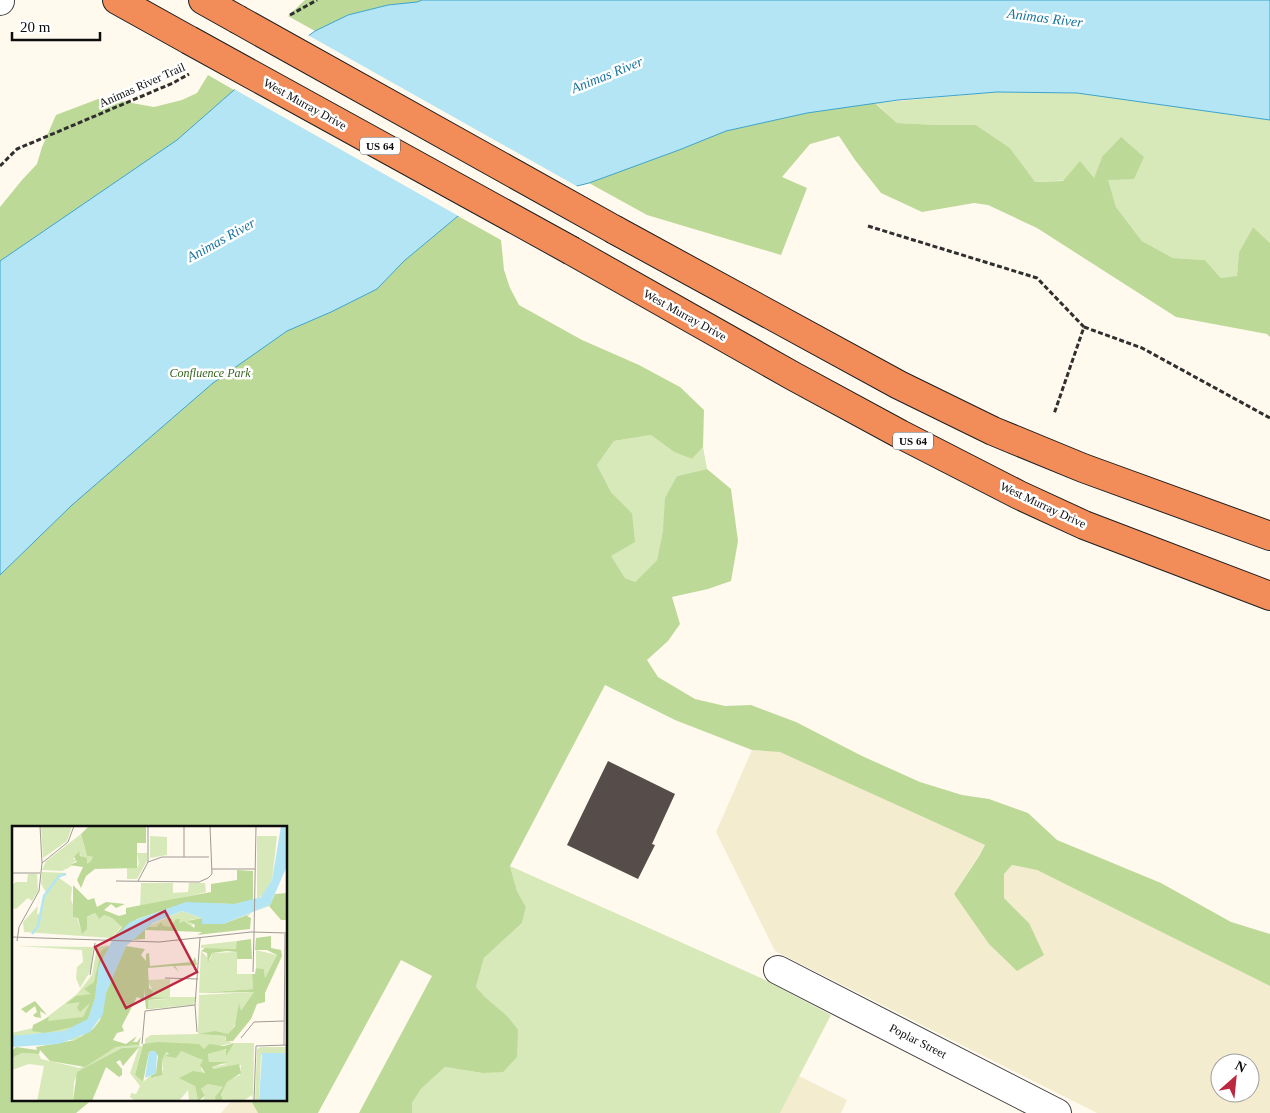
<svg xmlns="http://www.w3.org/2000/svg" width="1270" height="1113" font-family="Georgia,serif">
<rect width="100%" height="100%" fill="#fff9ee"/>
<path fill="#f4eccf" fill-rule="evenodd" d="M 752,750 L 780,751 L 985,845 L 954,894 L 1029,923 L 1004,898 L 1004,874 L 1012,865 L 1037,870 L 1270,986 L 1270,1113 L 1097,1113 L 775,951 L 716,832 ZM 1220,1063 L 1250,1063 L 1250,1093 L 1220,1093 Z
M 799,1076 L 847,1100 L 841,1113 L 780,1113 Z
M 233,1099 L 250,1099 L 258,1113 L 221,1113 Z"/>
<path fill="#d7e9b8" d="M 997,92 L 1078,93 L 1270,120 L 1270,243 L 1253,227 L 1239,252 L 1237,277 L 1221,278 L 1205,260 L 1173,258 L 1142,241 L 1116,207 L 1107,180 L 1102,157 L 1094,179 L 1034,182 L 1010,148 L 976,125 L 938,125 L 897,123 L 876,103 Z
M 651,435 L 674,452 L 692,459 L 703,447 L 707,469 L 677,476 L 663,530 L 657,560 L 635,582 L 625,578 L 610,556 L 620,550 L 632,513 L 611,492 L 597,465 L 614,441 Z
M 510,866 L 761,978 L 831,1015 L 780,1113 L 412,1113 L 412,1103 L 421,1089 L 445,1067 L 482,1073 L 486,998 L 476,987 L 484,958 L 522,923 L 526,907 L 517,891 Z"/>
<path fill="#bdd998" d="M 305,0 L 422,0 L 417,2 L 388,5 L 348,15 L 315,31 L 288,16 Z
M 208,75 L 234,90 L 177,140 L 0,261 L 0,207 L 22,180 L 37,164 L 42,147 L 56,115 L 98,99 L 121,101 L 154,107 L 182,100 L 197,93 Z
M 875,103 L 897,123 L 938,125 L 976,125 L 1010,148 L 1035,182 L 1063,181 L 1080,161 L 1094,178 L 1102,157 L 1121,137 L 1144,157 L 1134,179 L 1108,180 L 1116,207 L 1142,241 L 1173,258 L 1205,260 L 1221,278 L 1237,276 L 1239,252 L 1253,227 L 1270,243 L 1270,337 L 1267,334 L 1176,317 L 1037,228 L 988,205 L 974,203 L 922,212 L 881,193 L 855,160 L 839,136 L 810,144 L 782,177 L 807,188 L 781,255 L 647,215 L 589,183 L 679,150 L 726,131 L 807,113 Z
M 458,216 L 501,240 L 504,270 L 510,288 L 519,305 L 582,340 L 639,365 L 680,387 L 704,410 L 703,447 L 692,459 L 674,452 L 651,435 L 614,441 L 597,465 L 611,492 L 632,513 L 635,542 L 611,556 L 625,578 L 635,582 L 657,560 L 663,530 L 665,498 L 677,476 L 707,469 L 731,489 L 738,541 L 731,581 L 708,589 L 672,597 L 680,624 L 668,641 L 647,660 L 658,677 L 695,699 L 725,706 L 751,705 L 796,722 L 862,756 L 920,782 L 962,795 L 989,799 L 1028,813 L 1057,840 L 1161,883 L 1231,922 L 1270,934 L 1270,986 L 1037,870 L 1012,865 L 1004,874 L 1004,898 L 1029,923 L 1044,955 L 1017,971 L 989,944 L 954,894 L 979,856 L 985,845 L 780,752 L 752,750 L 675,720 L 605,685 L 510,866 L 517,891 L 526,907 L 522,923 L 484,958 L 476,987 L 486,998 L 508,1017 L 518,1030 L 517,1057 L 503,1072 L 482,1073 L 445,1067 L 421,1089 L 412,1103 L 412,1113 L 359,1113 L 432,976 L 401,960 L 318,1113 L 258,1113 L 250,1099 L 286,1099 L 286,827 L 14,827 L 14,1099 L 93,1099 L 76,1113 L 0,1113 L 0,575 L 72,505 L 213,383 L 287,331 L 331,312 L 377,289 L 404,261 Z"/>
<path fill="#b4e5f5" stroke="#3ca3cb" d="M 422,0 L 1270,0 L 1270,120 L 1077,93 L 997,92 L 898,100 L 807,113 L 726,131 L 679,150 L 589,183 L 458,216 L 404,261 L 377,289 L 331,312 L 287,331 L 213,383 L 72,505 L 0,575 L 0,261 L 177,140 L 234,90 L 315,31 L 348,15 L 388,5 L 417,2 Z"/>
<path fill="#fff9ee" d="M 306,34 L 580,188 L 462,218 L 232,88 Z"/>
<path fill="#564d4a" d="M 608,761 L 675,794 L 652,844 L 655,845 L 638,879 L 567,845 Z"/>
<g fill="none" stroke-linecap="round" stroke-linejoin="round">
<g stroke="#404040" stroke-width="30">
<path id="minor" d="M 0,1 L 0,0
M 778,970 L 1057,1113"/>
</g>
<g stroke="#1e1e1e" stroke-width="30">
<path id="highway" d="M 117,0 L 189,40
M 203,0 L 237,19
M 615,230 L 899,385 L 993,431 L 1083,468 L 1270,536
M 572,251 L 793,376 L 900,434 L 1019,495 L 1084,525 L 1270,596"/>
</g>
<path stroke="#2f2f2f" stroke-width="3" stroke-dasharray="5 2.5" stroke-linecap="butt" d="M 290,15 L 317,0
M 0,166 L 17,149 L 173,83 L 189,74
M 868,226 L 1037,278 L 1084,327 L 1054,414
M 1084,327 L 1142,348 L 1270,418"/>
<use href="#minor" stroke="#fff" stroke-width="28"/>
<use href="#highway" stroke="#f28c59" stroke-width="28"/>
<g stroke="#1e1e1e" stroke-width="30" stroke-linecap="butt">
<path id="highway-bridge" d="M 237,19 L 615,230
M 189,40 L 572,251"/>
</g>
<use href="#highway-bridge" stroke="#f28c59" stroke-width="28"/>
</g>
<g text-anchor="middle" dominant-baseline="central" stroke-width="5" stroke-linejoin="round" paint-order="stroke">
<g fill="#fff" stroke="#565656" stroke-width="1">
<rect x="360" y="137.5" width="40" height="17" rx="4"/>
<rect x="893" y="432.5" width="40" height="17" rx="4"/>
</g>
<g font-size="11" font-weight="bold" fill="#0d0d0d">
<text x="380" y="146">US 64</text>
<text x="913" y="441">US 64</text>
</g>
<g font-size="12" fill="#0d0d0d" stroke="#fff">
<text transform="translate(142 85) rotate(-24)">Animas River Trail</text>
<text transform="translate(305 104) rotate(29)">West Murray Drive</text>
<text transform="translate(685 315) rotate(29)">West Murray Drive</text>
<text transform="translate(1043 505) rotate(25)">West Murray Drive</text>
<text transform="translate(918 1041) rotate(27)">Poplar Street</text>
</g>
<g font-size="12" font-style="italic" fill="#36641f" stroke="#fff">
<text x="210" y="373">Confluence Park</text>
</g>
<g font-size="14" font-style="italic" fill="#18749e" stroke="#fff">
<text transform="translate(1045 18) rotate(7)">Animas River</text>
<text transform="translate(607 75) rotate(-22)">Animas River</text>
<text transform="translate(221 240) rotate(-29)">Animas River</text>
</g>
</g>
<g transform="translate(12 826)">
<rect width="275" height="275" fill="#fff9ee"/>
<path d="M 29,0 L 60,0 L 55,15 L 31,32 ZM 69,8 L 75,30 L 83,31 L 78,37 L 75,39 L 66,26 L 61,33 L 66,34 L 57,39 L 60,40 L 50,45 L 30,44 L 34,35 ZM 138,10 L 155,11 L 155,29 L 138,32 ZM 245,10 L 265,10 L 260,54 L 252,68 L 245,73 ZM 125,27 L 135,27 L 135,35 L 125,53 L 115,53 L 115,42 L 125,42 L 127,38 ZM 30,46 L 55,47 L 47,52 L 60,61 L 59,73 L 69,104 L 75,103 L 74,92 L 83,87 L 86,92 L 92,89 L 100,92 L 110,100 L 99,112 L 12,106 L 11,96 L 26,80 L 25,88 L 28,88 L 34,66 L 29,58 ZM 16,48 L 25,48 L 26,65 L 20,75 L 16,72 L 4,83 L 0,82 L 0,59 L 4,56 L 15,56 ZM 129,57 L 161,57 L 161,67 L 176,66 L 177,57 L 193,57 L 194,66 L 128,82 ZM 170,85 L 190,92 L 177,94 L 182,102 L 172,95 L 167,97 L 164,93 L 163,99 L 158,101 L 134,101 ZM 225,115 L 225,123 L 189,122 L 189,119 ZM 96,119 L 95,122 L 127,122 L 120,142 L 95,155 L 100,171 L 65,214 L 0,214 L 0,207 L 21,202 L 65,168 L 80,149 L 85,121 ZM 5,120 L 81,121 L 79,144 L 68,162 L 64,152 L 65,141 L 71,136 L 70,124 ZM 244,124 L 265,129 L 253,152 L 252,143 L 244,142 ZM 189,125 L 198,134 L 200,127 L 225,126 L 225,148 L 240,148 L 241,163 L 187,167 ZM 158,153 L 158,171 L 185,171 L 181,179 L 136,182 L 136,174 L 157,173 L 137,171 L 140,163 L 135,154 ZM 242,166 L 229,187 L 226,180 L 226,194 L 216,209 L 203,206 L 187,208 L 215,210 L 213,213 L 220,217 L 193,223 L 174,218 L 133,218 L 133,213 L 139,209 L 186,208 L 187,169 ZM 222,217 L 242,217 L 241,275 L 240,269 L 231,275 L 208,273 L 215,255 L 228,249 L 229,239 L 202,243 L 200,241 L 215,238 L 197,236 L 196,228 L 212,223 L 215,225 ZM 127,219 L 130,221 L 123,249 L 131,256 L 138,250 L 143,252 L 151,244 L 150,235 L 154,226 L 158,231 L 169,225 L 191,233 L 189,243 L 193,248 L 183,260 L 186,275 L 177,275 L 176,264 L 167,275 L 123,275 L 118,271 L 119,267 L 124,268 L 128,260 L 118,247 L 127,221 L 110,222 L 67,246 L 62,256 L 61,275 L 25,275 L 32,240 L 17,238 L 0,244 L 0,232 L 10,227 L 27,228 L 29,233 L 68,242 L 104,221 ZM 249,221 L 275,221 L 275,227 L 249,229 L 247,275 L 243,275 L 245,223 ZM 196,258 L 212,261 L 204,275 L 190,275 L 193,270 L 189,263 Z" fill="#d7e9b8"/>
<path d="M 77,0 L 134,0 L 134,17 L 125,17 L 125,42 L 83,43 L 74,50 L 69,62 L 65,54 L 71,41 L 57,39 L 65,36 L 62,31 L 67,25 L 68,30 L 75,32 L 75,38 L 79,35 L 81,31 L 75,30 L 69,8 ZM 225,44 L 241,45 L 241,74 L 223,78 L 173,77 L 125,93 L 99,113 L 110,101 L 100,92 L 92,89 L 87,93 L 83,87 L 75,91 L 75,103 L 70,108 L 66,92 L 61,91 L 61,59 L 76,74 L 82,72 L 85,81 L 94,76 L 113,78 L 104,82 L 99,78 L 92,84 L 107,90 L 114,88 L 114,82 L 199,66 L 199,58 L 225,54 ZM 275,67 L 275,94 L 269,94 L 257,80 L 245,85 L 258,79 L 263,68 ZM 240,87 L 235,90 L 239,92 L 238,103 L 185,109 L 190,106 L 133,104 L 133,113 L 121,114 L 134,101 L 145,101 L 149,96 L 151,100 L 158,101 L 164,93 L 168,93 L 167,97 L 172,95 L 182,102 L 183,99 L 175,95 L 190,92 L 190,98 L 211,98 ZM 259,110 L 259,122 L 269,124 L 270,130 L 253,167 L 253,176 L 245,178 L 239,193 L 221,215 L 214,215 L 214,210 L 186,208 L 203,205 L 216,208 L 223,200 L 227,177 L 229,185 L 242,166 L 187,167 L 241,163 L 240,148 L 243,148 L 244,142 L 252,143 L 253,152 L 265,129 L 255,124 L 243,124 L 244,112 ZM 239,113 L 240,133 L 225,133 L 225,126 L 215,125 L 200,127 L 196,136 L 195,127 L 189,125 L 193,122 L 224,123 L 225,115 ZM 98,119 L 87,140 L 83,172 L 76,193 L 66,200 L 33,207 L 20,205 L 21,199 L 37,191 L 36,195 L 71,191 L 78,177 L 68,186 L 65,182 L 68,176 L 54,178 L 64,170 L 79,168 L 72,163 L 82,156 L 89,125 ZM 114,120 L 133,123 L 129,129 L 134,135 L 134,128 L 137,127 L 138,140 L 180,136 L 183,131 L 185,139 L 163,140 L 167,146 L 161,140 L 136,142 L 137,162 L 141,165 L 137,171 L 157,172 L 136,174 L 136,182 L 176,180 L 134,183 L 132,163 L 132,174 L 125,171 L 110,200 L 112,205 L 105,207 L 101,214 L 114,218 L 125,210 L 121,216 L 125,216 L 129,211 L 127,219 L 104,221 L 73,241 L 38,235 L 28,224 L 27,228 L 10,227 L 0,232 L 0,225 L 4,221 L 25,224 L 24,221 L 63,214 L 81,203 L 88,194 L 94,167 ZM 23,175 L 35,189 L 28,185 L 29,192 L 23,191 L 21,189 L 25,186 L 23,180 L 14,187 L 9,183 ZM 146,216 L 187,218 L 192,223 L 197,218 L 212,220 L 222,217 L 214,230 L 214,223 L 196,228 L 197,236 L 215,236 L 200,241 L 202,243 L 227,238 L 229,247 L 215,256 L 209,269 L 211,275 L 204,275 L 203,271 L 211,261 L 196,258 L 189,263 L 193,270 L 186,275 L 183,260 L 167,252 L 181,245 L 193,247 L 188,239 L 191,234 L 169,225 L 164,232 L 153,230 L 157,228 L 154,226 L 150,235 L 150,249 L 140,252 L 138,250 L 144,247 L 146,230 L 142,225 L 137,226 L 131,256 L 123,249 L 131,218 ZM 127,221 L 111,240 L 108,234 L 104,236 L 110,243 L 110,249 L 107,251 L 94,241 L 80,275 L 61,275 L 65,246 L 110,222 Z" fill="#bdd998"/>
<path d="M 269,0 L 275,0 L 275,40 L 258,79 L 211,98 L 190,98 L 190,92 L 170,85 L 141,97 L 114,120 L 94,167 L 91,188 L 78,206 L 47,218 L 0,221 L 0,210 L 52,205 L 76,193 L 83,172 L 87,140 L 101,113 L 118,96 L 174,76 L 223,78 L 249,71 L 260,54 ZM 142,225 L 145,227 L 144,247 L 133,252 L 137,226 ZM 250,227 L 275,227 L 275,275 L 247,275 Z" fill="#b4e5f5"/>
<path fill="none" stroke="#b4e5f5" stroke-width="2.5" d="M 20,108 L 26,100 L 32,70 L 47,50 L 54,48"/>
<path fill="none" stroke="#9e9b94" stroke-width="1" d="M 172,31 L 172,0M 136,36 L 150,31 L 197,31M 30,37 L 56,16 L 62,0M 200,43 L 243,43M 1,47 L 28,47M 104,55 L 187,56 L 196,52 L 200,48 L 198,0M 126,55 L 136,36 L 136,0M 242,108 L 244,0M 0,111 L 147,116 L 239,106 L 275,107M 5,115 L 7,101 L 27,65 L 30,37 L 28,0M 241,146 L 242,108M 78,149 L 83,117M 153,152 L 186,153M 185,206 L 183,179 L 188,112M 229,212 L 242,196 L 272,195M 130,218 L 133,185 L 183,179M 272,219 L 273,108M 242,275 L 244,220 L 275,219"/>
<path fill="#bc2740" fill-opacity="0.15" stroke="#bc2740" stroke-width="2.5" d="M 153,85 L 185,146 L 114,182 L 83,121 Z"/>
<rect width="275" height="275" fill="none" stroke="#0d0d0d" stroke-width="2.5"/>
</g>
<g transform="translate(1235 1078) rotate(27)"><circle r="24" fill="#ffffff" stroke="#9e9e9e"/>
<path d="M0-4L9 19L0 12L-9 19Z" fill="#bc2740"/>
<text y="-8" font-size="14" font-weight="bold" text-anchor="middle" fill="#0d0d0d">N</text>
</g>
<path d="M12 32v8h88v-8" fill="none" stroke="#0d0d0d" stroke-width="2.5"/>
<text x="20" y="32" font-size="15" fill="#0d0d0d" stroke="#ffffff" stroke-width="4" paint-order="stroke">20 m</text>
</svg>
